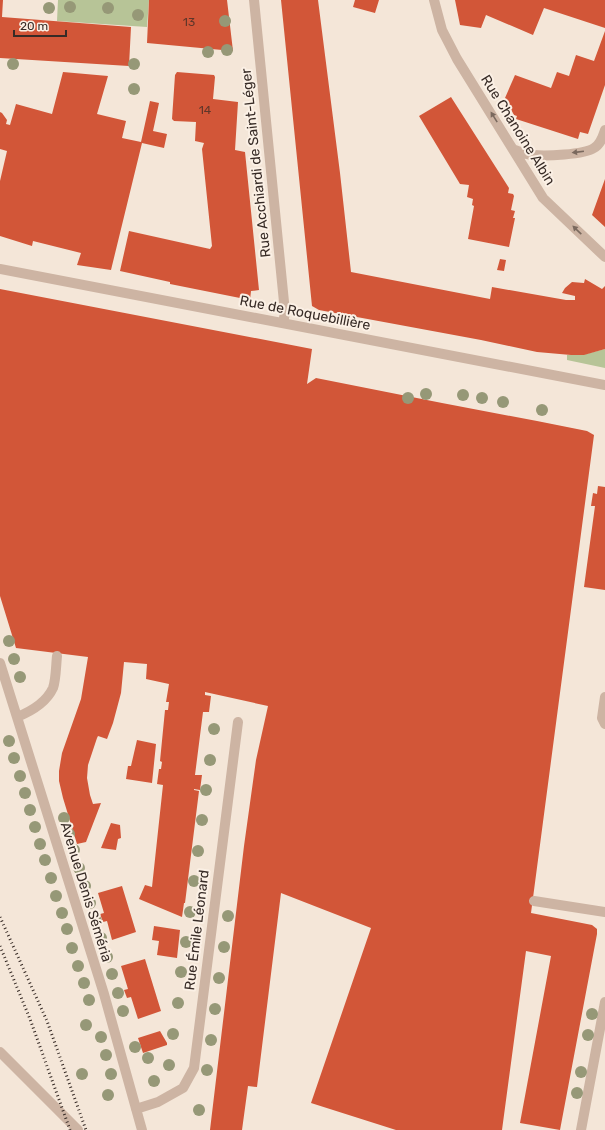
<svg xmlns="http://www.w3.org/2000/svg" width="605" height="1130" font-family="Rubik,sans-serif">
<rect width="100%" height="100%" fill="#f4e6d8"/>
<path fill="#b7c497" d="M 58,0 L 149,0 L 147,27 L 57,21 Z
M 605,349 L 605,368 L 567,360 L 567,355 L 582,355 Z"/>
<path fill="#d25638" d="M 0,0 L 3,0 L 2,17 L 131,27 L 129,66 L 0,58 Z
M 149,0 L 227,0 L 233,51 L 147,43 Z
M 281,0 L 318,0 L 340,173 L 351,272 L 490,299 L 492,287 L 566,300 L 575,300 L 575,296 L 562,293 L 565,288 L 572,282 L 584,283 L 585,279 L 602,289 L 605,286 L 605,349 L 584,355 L 571,355 L 537,352 L 481,340 L 319,310 L 312,306 Z
M 355,0 L 379,0 L 375,13 L 353,7 Z
M 455,0 L 605,0 L 605,28 L 544,8 L 533,35 L 486,15 L 481,28 L 460,25 Z
M 605,31 L 605,85 L 588,134 L 580,132 L 578,139 L 516,119 L 517,116 L 514,115 L 505,98 L 515,75 L 551,88 L 557,72 L 569,76 L 576,55 L 594,61 Z
M 63,72 L 108,76 L 97,114 L 126,121 L 122,138 L 141,142 L 150,101 L 159,103 L 153,131 L 167,134 L 164,148 L 142,143 L 111,270 L 77,265 L 81,253 L 33,241 L 32,246 L 0,236 L 0,181 L 7,151 L 0,149 L 0,112 L 2,113 L 7,120 L 6,124 L 10,125 L 16,104 L 52,114 Z
M 177,72 L 214,75 L 215,77 L 213,99 L 238,102 L 235,150 L 245,152 L 259,290 L 251,291 L 250,300 L 170,284 L 170,282 L 120,271 L 129,231 L 210,249 L 212,246 L 202,149 L 204,143 L 195,141 L 196,122 L 174,121 L 172,119 L 175,75 Z
M 451,97 L 509,188 L 508,193 L 513,194 L 514,196 L 511,210 L 515,211 L 513,218 L 515,218 L 509,247 L 468,239 L 474,206 L 472,205 L 473,199 L 467,197 L 469,185 L 460,184 L 419,116 Z
M 605,179 L 605,227 L 592,215 Z
M 500,259 L 506,260 L 504,271 L 497,270 Z
M 0,289 L 312,349 L 307,384 L 316,378 L 442,403 L 537,421 L 587,431 L 594,435 L 531,913 L 592,925 L 597,929 L 597,934 L 560,1130 L 520,1123 L 551,956 L 526,951 L 502,1130 L 396,1130 L 311,1103 L 371,928 L 281,893 L 257,1087 L 248,1086 L 242,1130 L 210,1130 L 244,846 L 256,760 L 268,706 L 205,692 L 205,695 L 211,696 L 209,712 L 203,712 L 195,775 L 202,775 L 200,790 L 194,789 L 194,790 L 199,791 L 185,903 L 184,903 L 182,917 L 139,899 L 145,885 L 152,887 L 163,785 L 157,784 L 159,769 L 161,769 L 162,762 L 160,761 L 165,710 L 168,710 L 169,702 L 166,702 L 169,684 L 146,679 L 147,664 L 124,662 L 121,693 L 113,723 L 107,739 L 98,736 L 97,738 L 88,765 L 87,778 L 90,795 L 93,804 L 101,803 L 86,842 L 77,844 L 63,798 L 59,781 L 59,771 L 62,753 L 81,699 L 88,657 L 16,648 L 0,596 Z
M 598,486 L 605,487 L 605,590 L 584,587 L 595,506 L 591,506 L 593,493 L 597,494 Z
M 137,740 L 156,744 L 152,783 L 126,779 L 128,766 L 131,766 Z
M 111,823 L 120,825 L 121,838 L 118,839 L 116,850 L 101,848 Z
M 122,886 L 136,932 L 112,940 L 107,921 L 103,922 L 100,914 L 104,913 L 98,893 Z
M 154,926 L 180,930 L 177,958 L 157,955 L 159,941 L 152,940 Z
M 145,959 L 161,1011 L 138,1019 L 131,997 L 127,998 L 124,990 L 128,989 L 121,966 Z
M 160,1031 L 167,1043 L 167,1045 L 143,1053 L 138,1038 Z"/>
<g fill="none" stroke-linecap="round" stroke-linejoin="round">
<path stroke="#cdb4a3" stroke-width="10" d="M 254,0 L 284,302 L 285,313 L 283,323
M 434,0 L 442,30 L 457,59 L 543,198 L 605,257
M 515,150 C 520,152 527,155 533,155 C 545,156 584,155 594,148 C 601,144 603,136 605,130
M 0,269 L 605,385
M 0,663 L 104,994 L 142,1130
M 605,697 L 602,718 L 605,724
M 17,717 C 32,711 46,703 53,688 C 56,680 56,665 57,656
M 534,901 L 605,912
M 0,1052 L 78,1130
M 136,1109 L 158,1102 L 183,1088 L 194,1068 L 238,722
M 581,1130 L 605,1002"/>
<path stroke="#372b26" stroke-width="3" stroke-dasharray="1 3" stroke-linecap="butt" d="M 0,917 L 47,1021 L 86,1130
M 0,946 L 30,1019 L 70,1130"/>
</g>
<g fill="#969877">
<circle cx="70" cy="7" r="6"/>
<circle cx="49" cy="8" r="6"/>
<circle cx="108" cy="8" r="6"/>
<circle cx="138" cy="15" r="6"/>
<circle cx="225" cy="21" r="6"/>
<circle cx="227" cy="50" r="6"/>
<circle cx="208" cy="52" r="6"/>
<circle cx="13" cy="64" r="6"/>
<circle cx="134" cy="64" r="6"/>
<circle cx="134" cy="89" r="6"/>
<circle cx="426" cy="394" r="6"/>
<circle cx="463" cy="395" r="6"/>
<circle cx="408" cy="398" r="6"/>
<circle cx="482" cy="398" r="6"/>
<circle cx="503" cy="402" r="6"/>
<circle cx="542" cy="410" r="6"/>
<circle cx="9" cy="641" r="6"/>
<circle cx="14" cy="659" r="6"/>
<circle cx="20" cy="677" r="6"/>
<circle cx="214" cy="729" r="6"/>
<circle cx="9" cy="741" r="6"/>
<circle cx="14" cy="758" r="6"/>
<circle cx="210" cy="760" r="6"/>
<circle cx="20" cy="776" r="6"/>
<circle cx="206" cy="790" r="6"/>
<circle cx="25" cy="793" r="6"/>
<circle cx="30" cy="810" r="6"/>
<circle cx="64" cy="818" r="6"/>
<circle cx="202" cy="820" r="6"/>
<circle cx="35" cy="827" r="6"/>
<circle cx="69" cy="834" r="6"/>
<circle cx="40" cy="844" r="6"/>
<circle cx="74" cy="850" r="6"/>
<circle cx="198" cy="851" r="6"/>
<circle cx="45" cy="860" r="6"/>
<circle cx="79" cy="868" r="6"/>
<circle cx="51" cy="878" r="6"/>
<circle cx="194" cy="881" r="6"/>
<circle cx="85" cy="886" r="6"/>
<circle cx="56" cy="896" r="6"/>
<circle cx="90" cy="903" r="6"/>
<circle cx="190" cy="912" r="6"/>
<circle cx="62" cy="913" r="6"/>
<circle cx="228" cy="916" r="6"/>
<circle cx="96" cy="921" r="6"/>
<circle cx="67" cy="929" r="6"/>
<circle cx="101" cy="938" r="6"/>
<circle cx="186" cy="942" r="6"/>
<circle cx="224" cy="947" r="6"/>
<circle cx="72" cy="948" r="6"/>
<circle cx="107" cy="957" r="6"/>
<circle cx="78" cy="966" r="6"/>
<circle cx="181" cy="972" r="6"/>
<circle cx="112" cy="974" r="6"/>
<circle cx="219" cy="978" r="6"/>
<circle cx="84" cy="983" r="6"/>
<circle cx="118" cy="993" r="6"/>
<circle cx="89" cy="1000" r="6"/>
<circle cx="178" cy="1003" r="6"/>
<circle cx="215" cy="1009" r="6"/>
<circle cx="123" cy="1011" r="6"/>
<circle cx="592" cy="1014" r="6"/>
<circle cx="86" cy="1025" r="6"/>
<circle cx="173" cy="1034" r="6"/>
<circle cx="588" cy="1035" r="6"/>
<circle cx="101" cy="1037" r="6"/>
<circle cx="211" cy="1040" r="6"/>
<circle cx="135" cy="1047" r="6"/>
<circle cx="106" cy="1055" r="6"/>
<circle cx="148" cy="1058" r="6"/>
<circle cx="169" cy="1065" r="6"/>
<circle cx="207" cy="1070" r="6"/>
<circle cx="581" cy="1072" r="6"/>
<circle cx="82" cy="1074" r="6"/>
<circle cx="111" cy="1074" r="6"/>
<circle cx="154" cy="1081" r="6"/>
<circle cx="577" cy="1093" r="6"/>
<circle cx="108" cy="1095" r="6"/>
<circle cx="199" cy="1110" r="6"/>
</g>
<defs><path id="oneway-solid" d="M-6-.8H1V-3.2L6.5 0L1 3.2V.8H-6Z"/></defs>
<g fill="#7a695e">
<use href="#oneway-solid" transform="translate(494 117) rotate(-122)"/>
<use href="#oneway-solid" transform="translate(578 152) rotate(173)"/>
<use href="#oneway-solid" transform="translate(577 230) rotate(-136)"/>
</g>
<g text-anchor="middle" dominant-baseline="central" stroke-width="4" stroke-linejoin="round" paint-order="stroke">
<g font-size="12" fill="#5e362a">
<text x="189" y="22">13</text>
<text x="205" y="110">14</text>
</g>
<g font-size="14" fill="#372b26" stroke="#fbf0e5">
<text transform="translate(518 130) rotate(58)">Rue Chanoine Albin</text>
<text transform="translate(256 163) rotate(-96)">Rue Acchiardi de Saint-Léger</text>
<text transform="translate(305 313) rotate(11)">Rue de Roquebillière</text>
<text transform="translate(86 892) rotate(73)">Avenue Denis Séméria</text>
<text transform="translate(197 930) rotate(-83)">Rue Émile Léonard</text>
</g>
</g>
<path d="M14 30v6h52v-6" fill="none" stroke="#372b26" stroke-width="2"/>
<text x="20" y="30" font-size="12" fill="#372b26" stroke="#fbf0e5" stroke-width="3" paint-order="stroke">20 m</text>
</svg>
